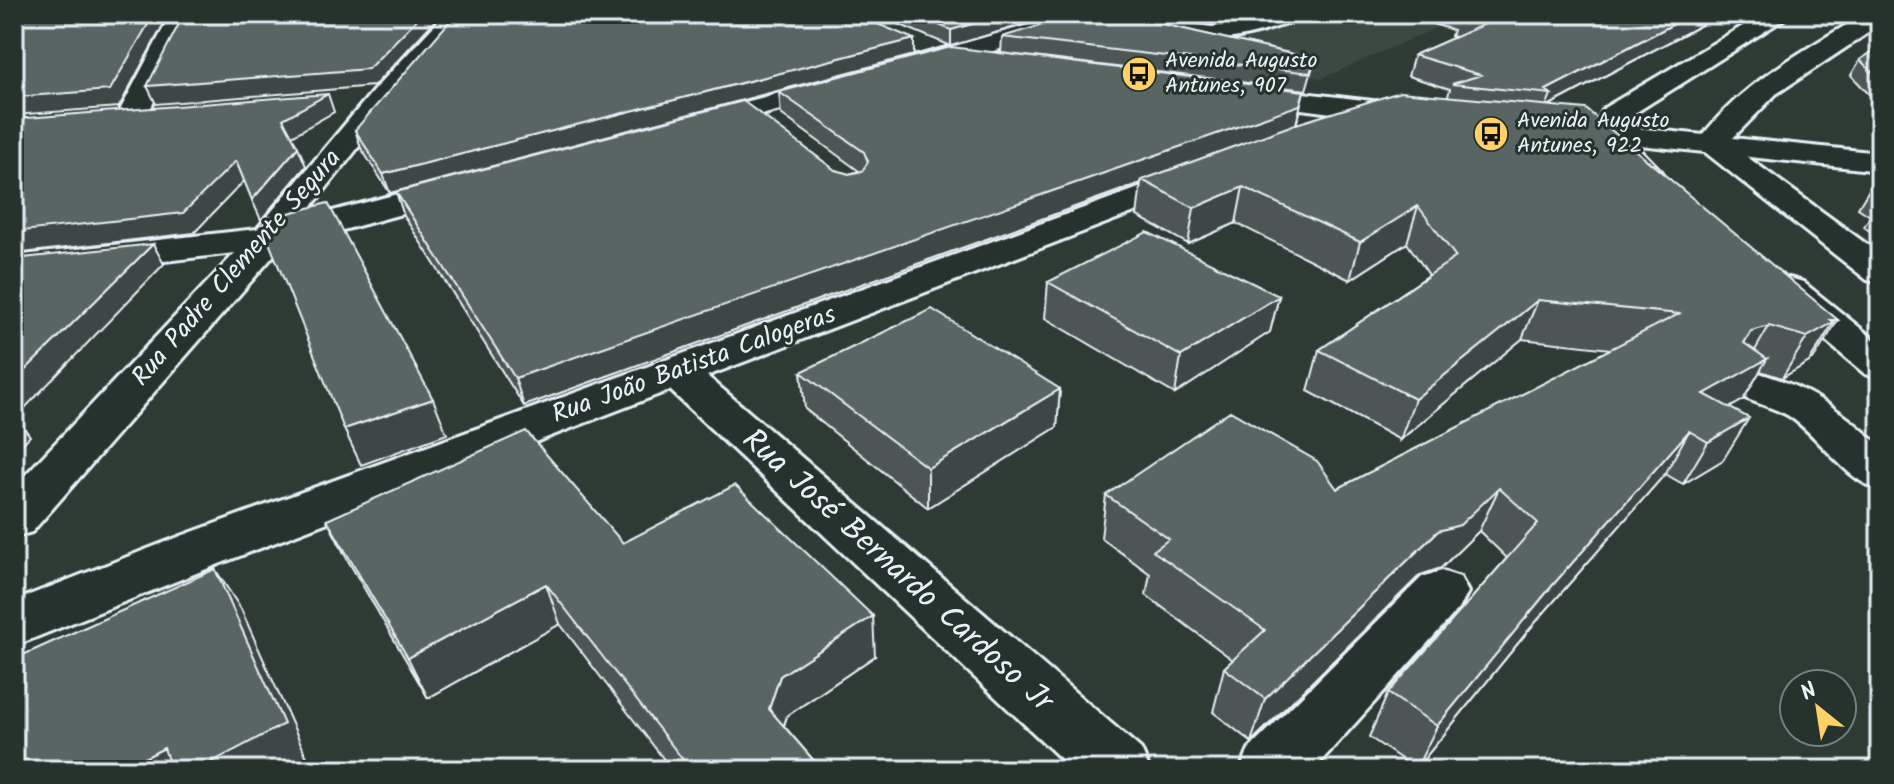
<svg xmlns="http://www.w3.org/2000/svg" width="1894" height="784" font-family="Kalam,sans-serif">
<rect width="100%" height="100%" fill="#2e3b35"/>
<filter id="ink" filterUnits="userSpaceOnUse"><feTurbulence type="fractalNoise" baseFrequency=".0125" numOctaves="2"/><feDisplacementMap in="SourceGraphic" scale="16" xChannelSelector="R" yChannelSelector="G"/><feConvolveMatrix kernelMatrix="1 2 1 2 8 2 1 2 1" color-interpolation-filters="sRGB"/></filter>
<g filter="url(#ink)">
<path fill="#3b4843" d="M 1168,14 L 1467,14 L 1321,79 L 1143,23 Z"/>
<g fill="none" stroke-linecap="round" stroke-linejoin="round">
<g stroke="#e8f1f8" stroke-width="6">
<path id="minor" d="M 171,14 L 195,14 L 146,118 L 141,124 L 131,127 L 121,124 L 116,118 Z
M 445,14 L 470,14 L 393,103 L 302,219 L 459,178 L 471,181 L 475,188 L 471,195 L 281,247 L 32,532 L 14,537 L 14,487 L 235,253 L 14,278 L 14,256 L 257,229 L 373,91 Z
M 1068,14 L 1106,14 L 1102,19 L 925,71 L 907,71 L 903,65 L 907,59 Z
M 1120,14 L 1154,14 L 1183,23 L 1212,27 L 1241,23 L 1269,14 L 1303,14 L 1299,19 C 1226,47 1197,46 1124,19 Z
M 837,78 L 847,80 L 851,86 L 847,92 L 695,133 L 685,130 L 680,124 L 685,118 Z
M 1242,86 L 1408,105 L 1418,108 L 1422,114 L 1418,120 L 1408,123 L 1232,100 L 1228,94 L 1232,88 Z
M 1568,121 L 1880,153 L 1880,171 L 1557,136 L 1553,130 L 1557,124 Z
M 1194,168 L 1205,171 L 1210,178 L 1205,185 L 707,376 L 1141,749 L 1150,770 L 1073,770 L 670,390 L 219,564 L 14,646 L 14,601 L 181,536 Z
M 1745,369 C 1800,383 1839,407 1880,446 L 1880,490 C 1844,480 1821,437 1789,416 C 1769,404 1736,400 1723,382 L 1730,373 Z
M 1441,571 L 1460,577 L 1468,592 L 1460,607 L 1313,770 L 1240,770 L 1249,749 L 1422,577 Z"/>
</g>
<g stroke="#e8f1f8" stroke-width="6">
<path id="major" d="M 1763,14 L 1792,14 L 1627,118 L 1623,132 L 1662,172 L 1657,179 C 1630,186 1614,158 1596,140 L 1592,134 L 1604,108 Z
M 1865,14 L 1880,14 L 1880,25 L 1776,94 L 1728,143 L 1880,254 L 1880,283 L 1867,280 L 1696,145 C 1737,85 1803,51 1865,14 Z
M 1789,278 L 1803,282 L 1880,344 L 1880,378 L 1865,374 L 1775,298 L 1770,290 L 1775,282 Z"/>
</g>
<use href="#minor" fill="#26332d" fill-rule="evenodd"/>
<use href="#major" fill="#26332d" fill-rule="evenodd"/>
</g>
<path fill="#4d5755" stroke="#e8f1f8" stroke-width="2" d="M 874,14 L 1058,14 L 951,46 Z
M 1145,14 L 1144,20 L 1315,59 L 1306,90 L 1001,53 L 1002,37 Z
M 1164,14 L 1190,14 L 1178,18 Z
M 1399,14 L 1722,14 L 1548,106 L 1838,320 L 1813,360 L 1811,360 L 1809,362 L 1782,378 L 1760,371 L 1743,400 L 1729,408 L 1723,460 L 1683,484 L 1665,474 L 1528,631 L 1416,769 L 1369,737 L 1388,693 L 1507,558 L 1479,531 L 1441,568 L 1420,575 L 1251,742 L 1213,712 L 1224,668 L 1233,660 L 1146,595 L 1150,574 L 1101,538 L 1106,495 L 1337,489 L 1611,349 L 1522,339 L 1400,440 L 1308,391 L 1319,350 L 1429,275 L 1407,243 L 1350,280 L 1236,223 L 1188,244 L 1137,216 L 1141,183 L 524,406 L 404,216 L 396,192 L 835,170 L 849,174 L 859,171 L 781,114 L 779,92 L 1300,113 L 1296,124 L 1448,96 L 1450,89 L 1408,76 L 1414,55 L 1455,37 L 1451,36 L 1453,30 Z
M 914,39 L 914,55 L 390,193 L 361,148 L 355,130 Z
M 1880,46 L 1880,106 L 1851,75 L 1860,60 Z
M 1872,185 L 1880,185 L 1880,238 L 1864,227 L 1870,216 L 1858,208 Z
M 1048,282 L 1279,296 L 1270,332 L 1175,394 L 1045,318 Z
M 801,372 L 1060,389 L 1057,427 L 928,508 L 805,409 Z
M 327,520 L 623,543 L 875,656 L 787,716 L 784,726 L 822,770 L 672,770 L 560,624 L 428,698 L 347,559 Z"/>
<path fill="#3e4745" stroke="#e8f1f8" stroke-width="2" d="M 154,14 L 169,14 L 119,107 L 14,115 L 14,97 Z
M 422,14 L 441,14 L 374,86 L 156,104 L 147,86 Z
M 1006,14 L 1058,14 L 951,46 L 951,30 Z
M 1142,14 L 1145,14 L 1143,29 L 1132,17 Z
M 1179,14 L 1190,14 L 1178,18 Z
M 1693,14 L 1722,14 L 1546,107 L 1551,94 L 1546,90 Z
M 914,39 L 914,55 L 390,193 L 383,174 Z
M 1304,91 L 1295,128 L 1142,180 L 1141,183 L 524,406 L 515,378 Z
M 328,94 L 334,112 L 290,137 L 283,119 Z
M 298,147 L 306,166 L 261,220 L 252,200 Z
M 236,161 L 245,180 L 194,233 L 14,254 L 14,232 Z
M 1243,187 L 1236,223 L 1188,244 L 1194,208 Z
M 1418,206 L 1407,243 L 1350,280 L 1360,242 Z
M 153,244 L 164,264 L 16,417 L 30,436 L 14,453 L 14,381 Z
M 1279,296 L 1270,332 L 1175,394 L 1181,356 Z
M 1538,300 L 1522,339 L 1400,440 L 1415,399 Z
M 1834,322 L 1809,362 L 1782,378 L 1807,337 Z
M 1769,326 L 1746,366 L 1728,371 L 1751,331 Z
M 1767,359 L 1743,400 L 1680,436 L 1704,394 Z
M 1060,389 L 1057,427 L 928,508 L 928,468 Z
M 433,399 L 447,434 L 361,465 L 344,429 Z
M 1749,418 L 1723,460 L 1683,484 L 1708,442 Z
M 1689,431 L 1665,474 L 1528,631 L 1416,769 L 1437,726 L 1551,587 Z
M 1499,488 L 1479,531 L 1441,568 L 1420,575 L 1251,742 L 1265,699 L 1438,531 Z
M 215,569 L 241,609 L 310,764 L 299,770 L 197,770 Z
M 546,584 L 560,624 L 428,698 L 408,658 Z
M 873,616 L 875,656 L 787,716 L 776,748 L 769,709 L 780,676 Z
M 164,748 L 182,770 L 121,770 Z"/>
<path fill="#596563" stroke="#e8f1f8" stroke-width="2" d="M 14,14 L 154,14 L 110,90 L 14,97 Z
M 184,14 L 422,14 L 368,69 L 147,86 Z
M 456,14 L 854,14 L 914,39 L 383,174 L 355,130 Z
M 912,14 L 1006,14 L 951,30 Z
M 1079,14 L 1142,14 L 1132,17 L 1315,59 L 1310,73 L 1002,37 Z
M 1463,14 L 1693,14 L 1546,90 L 1551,94 L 1452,84 L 1481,75 L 1414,55 L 1485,24 L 1457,16 Z
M 1880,46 L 1880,80 L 1860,60 Z
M 951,47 L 1304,91 L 1300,105 L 515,378 L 396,192 L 743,101 L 835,170 L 849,174 L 862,171 L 868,162 L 864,152 L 779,92 Z
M 1400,92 L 1586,109 L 1838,320 L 1831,320 L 1834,322 L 1807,337 L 1769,326 L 1751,331 L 1744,343 L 1767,359 L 1704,394 L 1749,418 L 1708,442 L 1689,431 L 1551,587 L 1437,726 L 1388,693 L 1538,523 L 1499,488 L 1460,525 L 1438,531 L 1265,699 L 1224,668 L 1265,630 L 1153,551 L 1169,539 L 1106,495 L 1230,411 L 1317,461 L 1337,489 L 1679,314 L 1538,300 L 1415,399 L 1319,350 L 1456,257 L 1418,206 L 1360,242 L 1243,187 L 1194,208 L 1142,180 L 1293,125 Z
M 328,94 L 283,119 L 298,147 L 252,200 L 236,161 L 183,213 L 14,232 L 14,119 Z
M 1872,185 L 1880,185 L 1880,190 Z
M 328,203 L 433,399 L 344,429 L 262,225 L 269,218 Z
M 1147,232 L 1279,296 L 1181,356 L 1048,282 Z
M 153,244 L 14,381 L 14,259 Z
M 932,309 L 1060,389 L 928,468 L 801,372 Z
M 526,431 L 623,543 L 735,485 L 873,616 L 780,676 L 769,709 L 822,770 L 691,770 L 546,584 L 408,658 L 327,520 Z
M 215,569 L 284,724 L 197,770 L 171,770 L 164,748 L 121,770 L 14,770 L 14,659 Z"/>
</g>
<defs>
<g id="bus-disc" transform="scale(1.8)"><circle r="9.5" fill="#ffd166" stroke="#26332d"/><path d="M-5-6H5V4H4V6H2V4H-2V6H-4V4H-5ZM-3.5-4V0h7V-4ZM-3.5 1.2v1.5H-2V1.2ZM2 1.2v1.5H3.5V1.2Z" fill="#111"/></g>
</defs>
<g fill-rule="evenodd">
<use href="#bus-disc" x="1139" y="74"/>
<use href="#bus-disc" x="1491" y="134"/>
</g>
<g text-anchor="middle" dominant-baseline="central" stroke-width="6" stroke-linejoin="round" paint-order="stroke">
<g font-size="22" fill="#e8f1f8" stroke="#26332d" text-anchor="start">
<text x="1165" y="61">Avenida Augusto<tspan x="1165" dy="25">Antunes, 907</tspan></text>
<text x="1517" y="121">Avenida Augusto<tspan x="1517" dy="25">Antunes, 922</tspan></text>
</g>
<g font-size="26" fill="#e8f1f8" stroke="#26332d">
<text transform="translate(237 268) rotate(-49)">Rua Padre Clemente Segura</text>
<text transform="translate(694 365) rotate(-20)">Rua João Batista Calogeras</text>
</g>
<g font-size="32" fill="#e8f1f8" stroke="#26332d">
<text transform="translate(897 571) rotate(42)">Rua José Bernardo Cardoso Jr</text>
</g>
</g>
<rect width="1894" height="784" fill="none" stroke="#26332d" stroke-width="48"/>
<rect x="24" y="24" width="1846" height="736" fill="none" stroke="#e8f1f8" stroke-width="3" filter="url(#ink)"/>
<g transform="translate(1818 708) rotate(330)"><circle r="38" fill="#26332d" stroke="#747f7e" stroke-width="2"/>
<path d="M0-6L14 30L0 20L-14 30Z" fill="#ffd166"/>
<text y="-12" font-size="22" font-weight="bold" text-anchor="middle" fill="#e8f1f8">N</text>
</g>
</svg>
